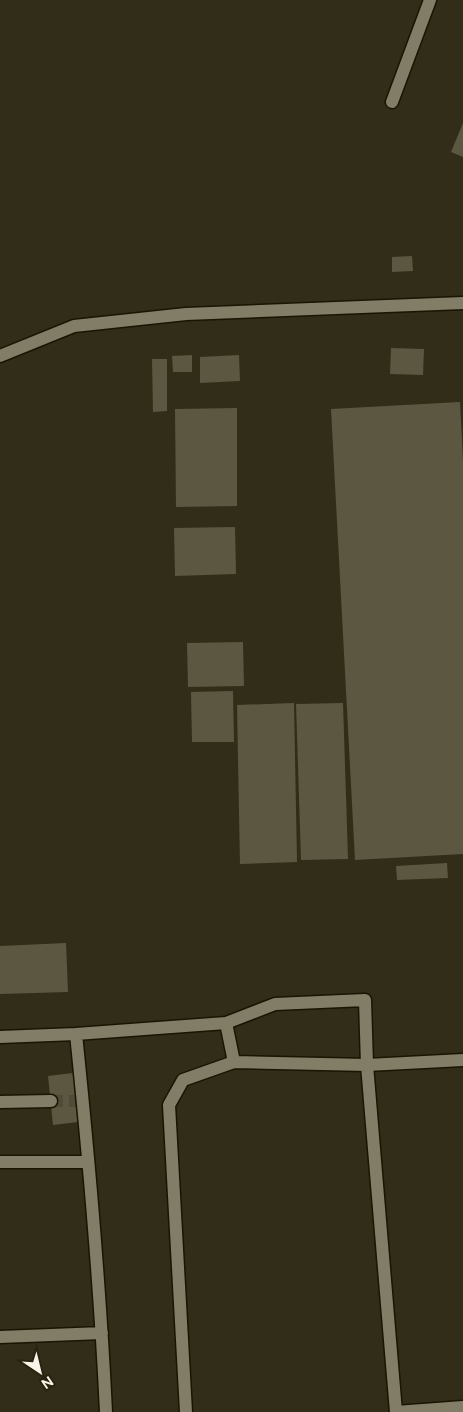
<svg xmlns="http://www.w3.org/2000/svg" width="463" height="1412" font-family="Figtree,sans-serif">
<rect width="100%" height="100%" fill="#322d18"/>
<path fill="#5c5741" d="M 463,123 L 463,157 L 451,152 Z
M 412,256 L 413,271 L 392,272 L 392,257 Z
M 391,348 L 424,349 L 423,375 L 390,374 Z
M 192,355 L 192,372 L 173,372 L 172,356 Z
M 239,355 L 240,381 L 200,383 L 200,357 Z
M 152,359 L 167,359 L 167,411 L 153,412 Z
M 460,402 L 463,461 L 463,854 L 355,860 L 331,409 Z
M 237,408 L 237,506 L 176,507 L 175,409 Z
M 235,527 L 236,574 L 175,576 L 174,528 Z
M 243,642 L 244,686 L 188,687 L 187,643 Z
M 233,691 L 234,742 L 192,742 L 191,692 Z
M 294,703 L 297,862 L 240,864 L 237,705 Z
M 343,703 L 348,859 L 301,860 L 296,704 Z
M 447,863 L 448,878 L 397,880 L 396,866 Z
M 66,943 L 68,992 L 0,994 L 0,946 Z
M 73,1073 L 78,1122 L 53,1125 L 48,1076 Z"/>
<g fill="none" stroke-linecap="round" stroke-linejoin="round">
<path stroke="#504b37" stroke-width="12" stroke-dasharray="12 6" stroke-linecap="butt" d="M 51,1101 L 76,1101"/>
<g stroke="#1a1503" stroke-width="15">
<path id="minor" d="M 392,102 L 430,0
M 0,356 L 74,326 L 186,314 L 463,303
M 226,1023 L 234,1062
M 76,1034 C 89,1160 100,1286 106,1412
M 0,1037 L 76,1034 L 226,1023 L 275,1004 L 365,1000 L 367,1065 L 463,1060
M 0,1102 L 51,1101
M 0,1162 L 88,1162
M 0,1337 L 102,1333
M 186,1412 L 169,1105 L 183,1080 L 234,1062 L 367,1065 L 396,1412
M 396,1412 L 463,1407"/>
</g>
<use href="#minor" stroke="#827d66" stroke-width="12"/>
</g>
<g transform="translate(40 1372) rotate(145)" stroke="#28230f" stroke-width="4" paint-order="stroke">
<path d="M0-4L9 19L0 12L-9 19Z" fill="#f8f5e8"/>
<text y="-8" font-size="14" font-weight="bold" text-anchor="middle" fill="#f8f5e8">N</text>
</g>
</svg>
